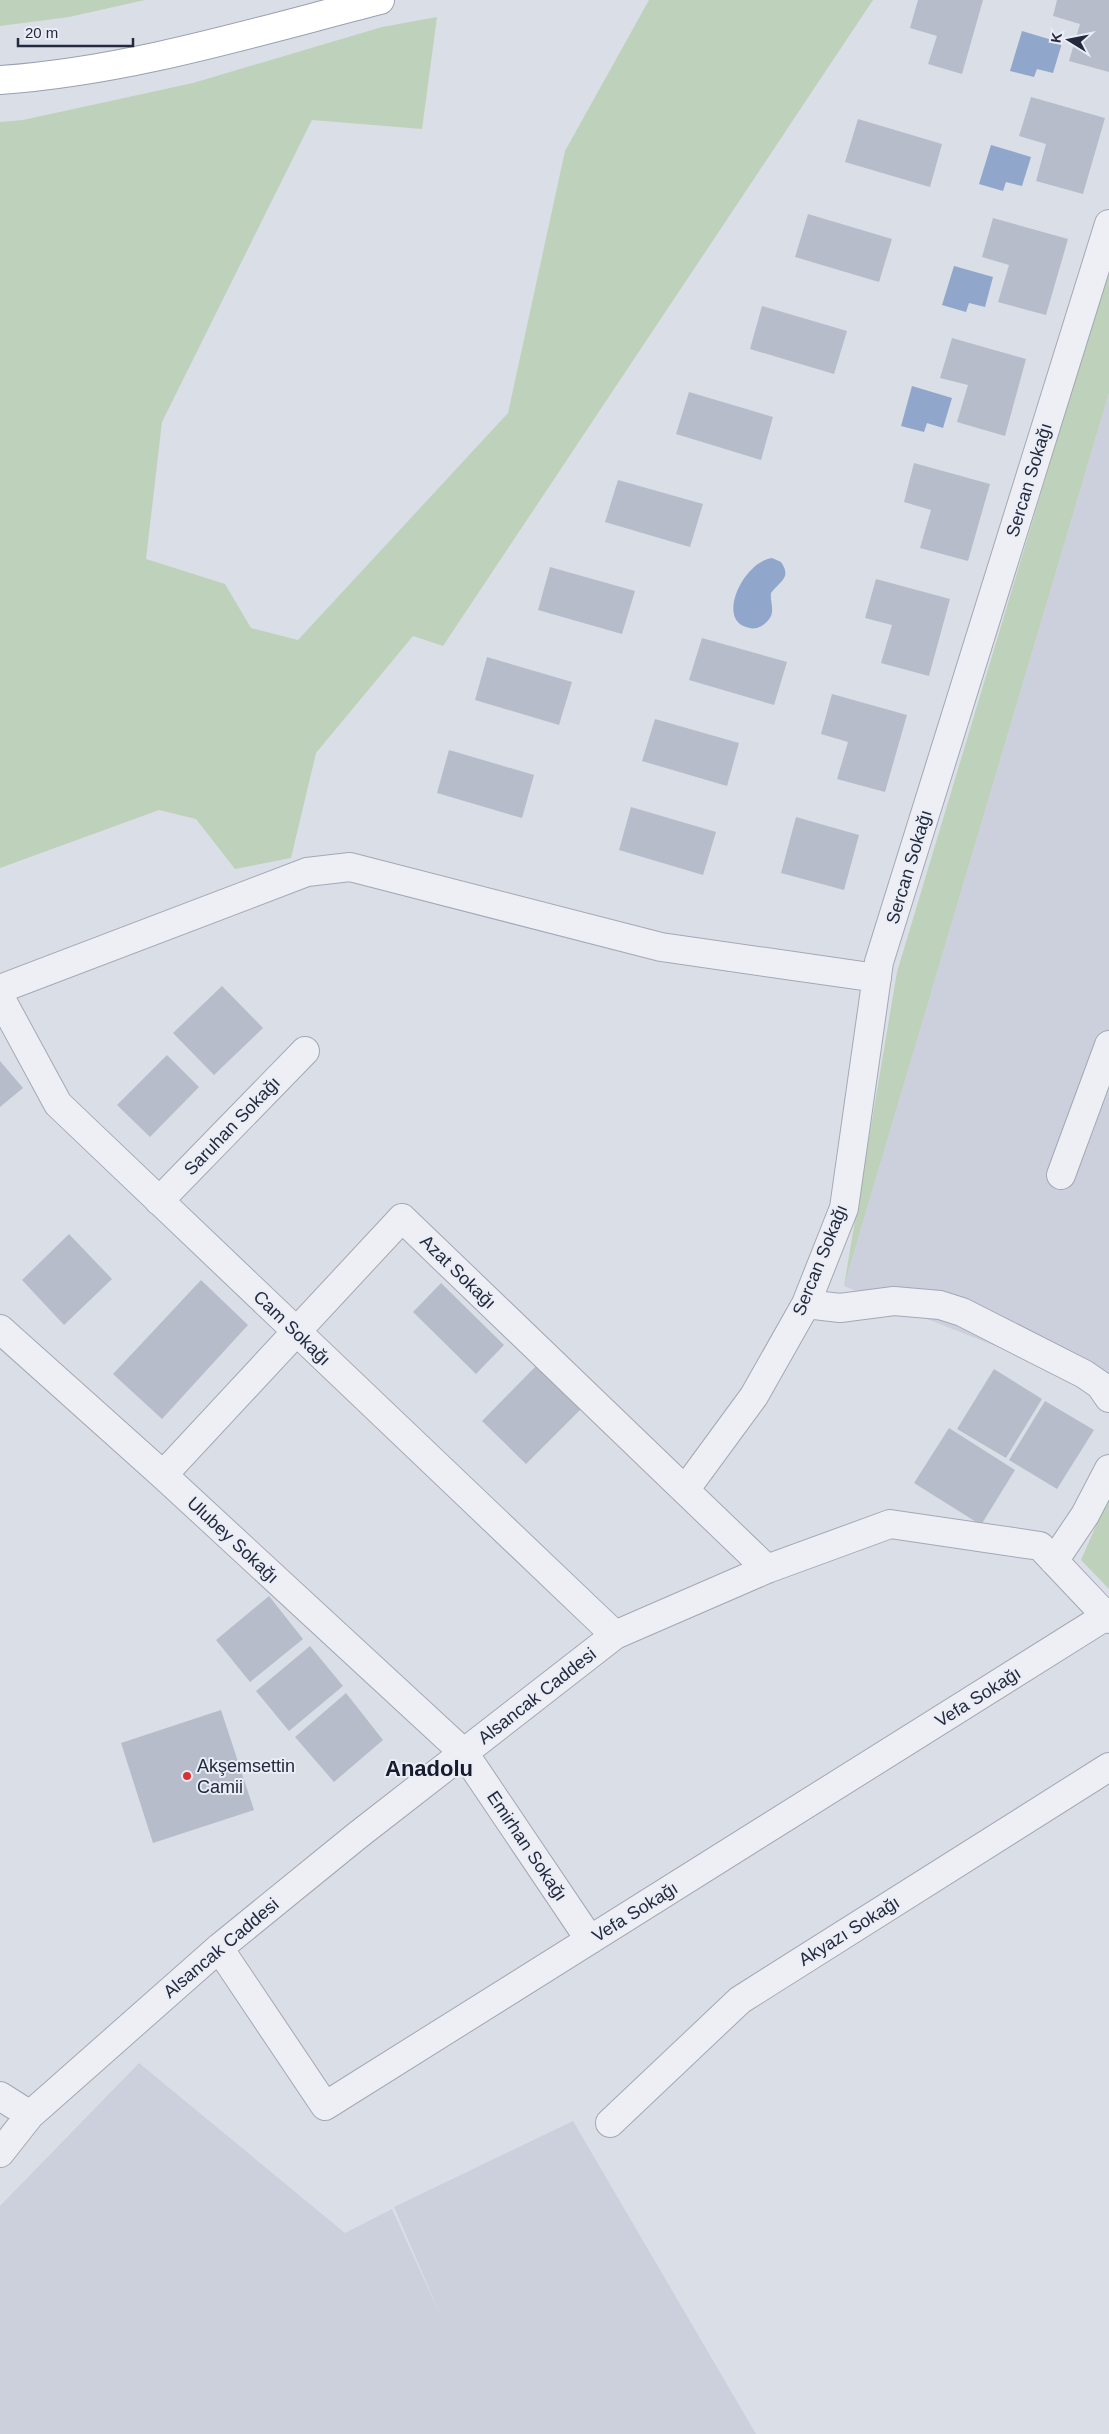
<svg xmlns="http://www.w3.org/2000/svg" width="1109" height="2434" font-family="Arial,sans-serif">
<rect width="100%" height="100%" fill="#dadee7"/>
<path fill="#ccd0dc" d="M 1109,393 L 1109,1391 L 844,1286 Z
M 139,2063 L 345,2233 L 392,2209 L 443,2321 L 394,2207 L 573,2121 L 756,2434 L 0,2434 L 0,2206 Z"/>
<path fill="#bed1bb" d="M 0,0 L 145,0 L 69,17 L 0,26 Z
M 649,0 L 873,0 L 443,646 L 413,636 L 316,753 L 291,858 L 235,869 L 196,819 L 159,810 L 0,868 L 0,122 L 23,120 L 193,83 L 382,27 L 437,17 L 422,129 L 312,120 L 162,422 L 146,559 L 225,584 L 251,628 L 298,640 L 508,413 L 565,151 Z
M 1109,267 L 1109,393 L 844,1286 L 897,972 Z
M 1109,1496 L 1109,1589 L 1081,1560 Z"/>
<path fill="#91a6cb" d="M 1022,31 L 1062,43 L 1053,73 L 1037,69 L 1034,77 L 1010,71 Z
M 991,145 L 1031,157 L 1022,186 L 1006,182 L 1003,191 L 979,184 Z
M 954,266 L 993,277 L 985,307 L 969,303 L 966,312 L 942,305 Z
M 912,386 L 952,398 L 943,428 L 927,423 L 924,432 L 901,426 Z
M 772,558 L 781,562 C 792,578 780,581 771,593 C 770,601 774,608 771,616 C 768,622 763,626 757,628 C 752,629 750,628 746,627 C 717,619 743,562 772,558 Z"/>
<path fill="#b7bcca" d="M 918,0 L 983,0 L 962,74 L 928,64 L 937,36 L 910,28 Z
M 1057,0 L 1109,0 L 1109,72 L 1069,61 L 1080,24 L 1053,16 Z
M 1031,97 L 1105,118 L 1083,194 L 1036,181 L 1046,144 L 1019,136 Z
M 858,119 L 942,144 L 930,187 L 845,162 Z
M 808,214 L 892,239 L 879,282 L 795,257 Z
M 993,218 L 1068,239 L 1046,315 L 998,302 L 1009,265 L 982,257 Z
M 762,306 L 847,331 L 834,374 L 750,349 Z
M 952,338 L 1026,359 L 1005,436 L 957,422 L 968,385 L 940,378 Z
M 689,392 L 773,417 L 761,460 L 676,434 Z
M 914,463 L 990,484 L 968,561 L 920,548 L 931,510 L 904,502 Z
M 618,480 L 703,504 L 690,547 L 605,522 Z
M 550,567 L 635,591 L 622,634 L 538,610 Z
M 876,579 L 950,599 L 929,676 L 881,663 L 892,625 L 865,618 Z
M 702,638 L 787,662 L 774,705 L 689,680 Z
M 487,657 L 572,682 L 559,725 L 475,700 Z
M 832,694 L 907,715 L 885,792 L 837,779 L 848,742 L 821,734 Z
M 655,719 L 739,743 L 727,786 L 642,761 Z
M 449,750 L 534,775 L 522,818 L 437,793 Z
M 631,807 L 716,832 L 703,875 L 619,850 Z
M 796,817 L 859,835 L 844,890 L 781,873 Z
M 222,986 L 263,1028 L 214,1075 L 173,1033 Z
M 167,1055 L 199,1087 L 150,1137 L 117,1105 Z
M 0,1061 L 23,1088 L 0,1107 Z
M 69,1234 L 112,1279 L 64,1325 L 22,1280 Z
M 201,1280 L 248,1325 L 162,1419 L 113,1374 Z
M 441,1283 L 504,1345 L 476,1374 L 413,1312 Z
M 539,1363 L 583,1407 L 526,1464 L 482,1421 Z
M 994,1369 L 1042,1399 L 1006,1458 L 957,1429 Z
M 1045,1401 L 1094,1430 L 1057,1489 L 1009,1460 Z
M 949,1428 L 1015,1470 L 981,1525 L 914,1483 Z
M 269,1596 L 303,1639 L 250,1682 L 216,1640 Z
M 310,1646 L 343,1686 L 289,1731 L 256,1691 Z
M 346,1693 L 383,1740 L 334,1782 L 295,1737 Z
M 221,1710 L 254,1810 L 153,1843 L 121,1743 Z"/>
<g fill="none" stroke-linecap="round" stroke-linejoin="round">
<g stroke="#a3a8b4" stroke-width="30">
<path id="minor" d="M 0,989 L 307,872 L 350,867 L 661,947 L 877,978
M 0,997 L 58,1104 L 615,1635
M 1061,1175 L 1109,1045
M 159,1201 L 305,1051
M 806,1304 L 840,1308 L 894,1301 L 940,1305 L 962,1312 L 1084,1374 L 1100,1385 L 1109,1398
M 0,1329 L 163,1475 L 464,1753 L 590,1940
M 163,1475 L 402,1218 L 767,1569
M 685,1490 L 754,1396 L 806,1304 L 844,1208 L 879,962 L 1109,224
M 1054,1561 L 1085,1515 L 1109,1469
M 219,1948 L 325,2106 L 1106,1616
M 0,2096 L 30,2115
M 610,2123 L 740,2000 L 1109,1767
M 0,2153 L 30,2115 L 219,1948 L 358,1835 L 615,1635 L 767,1569 L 890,1524 L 1040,1546 L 1109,1619"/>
</g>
<g stroke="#99a0b3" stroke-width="30">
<path id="major" d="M 0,80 C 129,71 255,32 380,0"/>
</g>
<use href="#minor" stroke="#edeff5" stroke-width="28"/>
<use href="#major" stroke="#fff" stroke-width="28"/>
</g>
<circle fill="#da3135" stroke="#eaedf5" stroke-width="2" cx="187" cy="1776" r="5"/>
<g text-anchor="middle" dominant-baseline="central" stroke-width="4" stroke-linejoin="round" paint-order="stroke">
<g font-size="18" fill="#232a3e" stroke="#eaedf5">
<text transform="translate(1029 480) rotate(-73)">Sercan Sokağı</text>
<text transform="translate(909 867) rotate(-73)">Sercan Sokağı</text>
<text transform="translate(232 1126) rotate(-46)">Saruhan Sokağı</text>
<text transform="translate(820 1260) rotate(-68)">Sercan Sokağı</text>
<text transform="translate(458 1272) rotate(44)">Azat Sokağı</text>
<text transform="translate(292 1328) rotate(44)">Cam Sokağı</text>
<text transform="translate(233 1540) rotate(43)">Ulubey Sokağı</text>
<text transform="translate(537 1696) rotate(-38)">Alsancak Caddesi</text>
<text transform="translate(978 1697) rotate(-32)">Vefa Sokağı</text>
<text transform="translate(527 1846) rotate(56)">Emirhan Sokağı</text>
<text transform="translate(635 1912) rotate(-32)">Vefa Sokağı</text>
<text transform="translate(849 1931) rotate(-32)">Akyazı Sokağı</text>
<text transform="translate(221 1948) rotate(-40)">Alsancak Caddesi</text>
</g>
<g font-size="18" fill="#232a3e" stroke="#eaedf5" text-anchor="start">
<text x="197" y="1766">Akşemsettin<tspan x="197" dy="21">Camii</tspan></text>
</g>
<g font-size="22" font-weight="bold" fill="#161b2e" stroke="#eaedf5">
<text x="429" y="1768">Anadolu</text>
</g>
</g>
<g transform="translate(1069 40) rotate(280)" stroke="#eaedf5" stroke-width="4" paint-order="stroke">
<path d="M0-4L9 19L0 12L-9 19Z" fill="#232a3e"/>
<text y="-8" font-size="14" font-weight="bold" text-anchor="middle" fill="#232a3e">K</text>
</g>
<path d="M18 38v8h115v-8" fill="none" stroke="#232a3e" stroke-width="2.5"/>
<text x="25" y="38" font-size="15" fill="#232a3e" stroke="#eaedf5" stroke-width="4" paint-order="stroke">20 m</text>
</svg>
